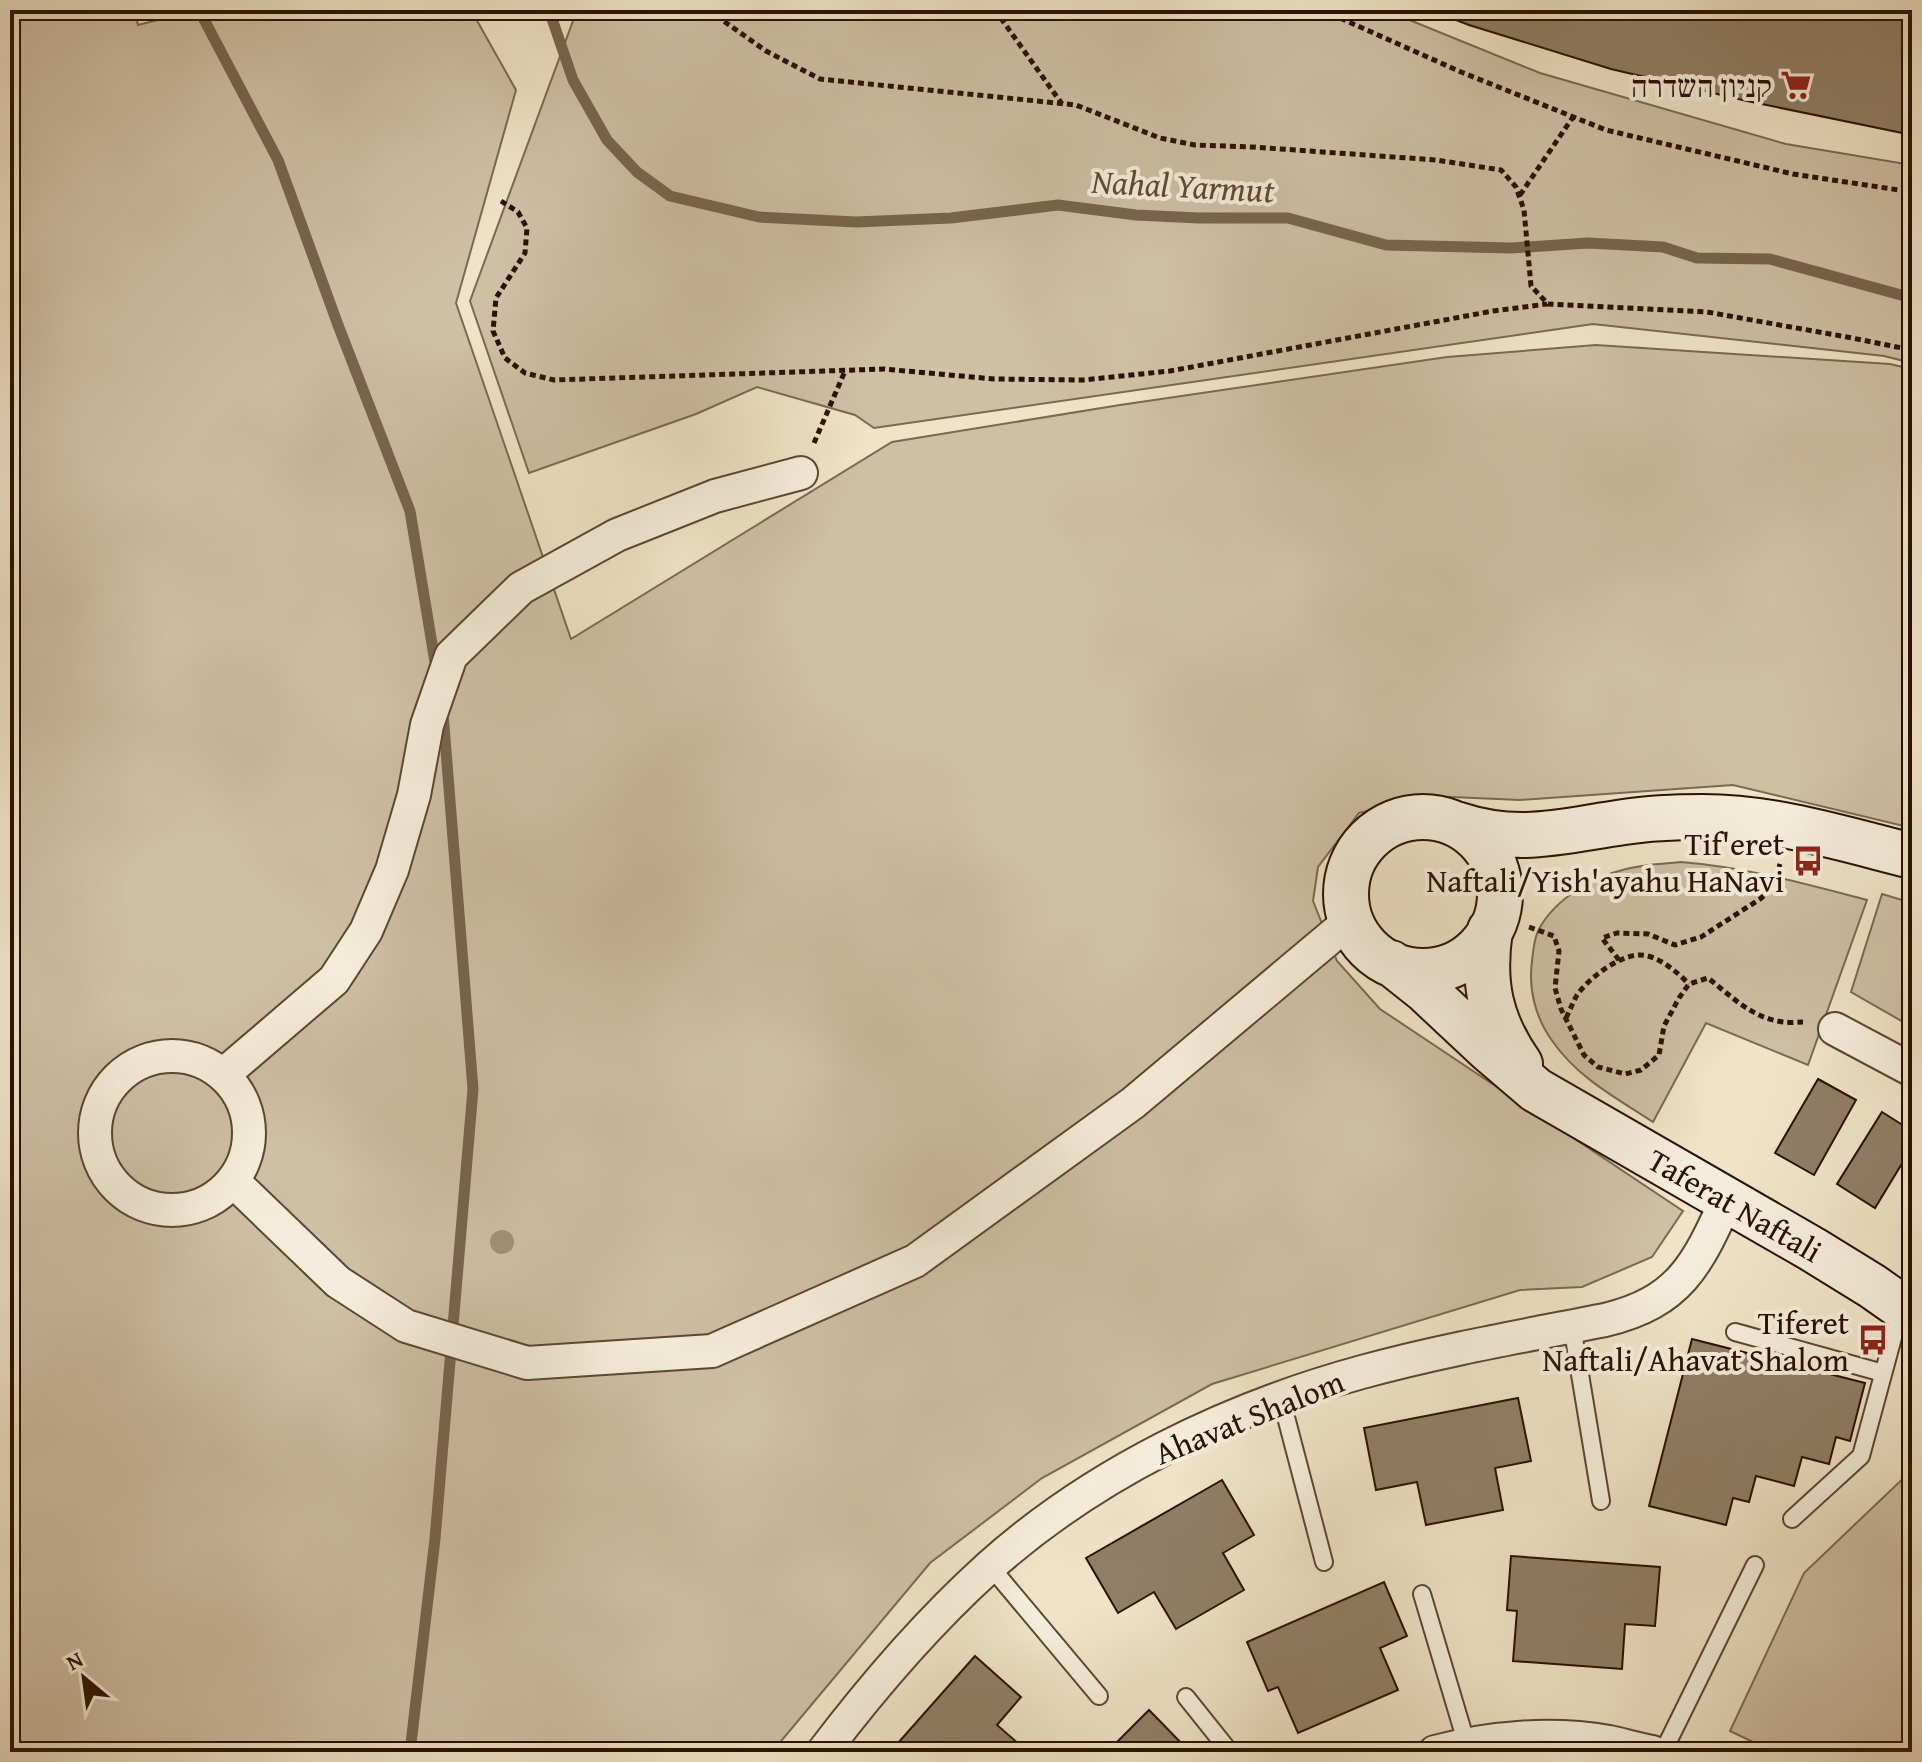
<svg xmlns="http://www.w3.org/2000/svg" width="1922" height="1762" font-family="'Gentium Book Plus','Frank Ruhl Libre',serif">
<rect width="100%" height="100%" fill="#f0e3c7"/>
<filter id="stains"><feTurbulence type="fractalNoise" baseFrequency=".0025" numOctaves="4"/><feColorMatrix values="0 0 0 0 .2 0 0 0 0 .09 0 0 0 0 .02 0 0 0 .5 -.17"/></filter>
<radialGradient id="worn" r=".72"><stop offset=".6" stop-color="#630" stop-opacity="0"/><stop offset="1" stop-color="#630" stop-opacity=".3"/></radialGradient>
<path fill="#cfbfa5" stroke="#7d6852" stroke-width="2" d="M 10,10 L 134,10 L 138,25 L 197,10 L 471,10 L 516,90 L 456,303 L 571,639 L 892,442 L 1120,405 L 1447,357 L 1596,345 L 1890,364 L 1912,369 L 1912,828 L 1733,785 L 1520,800 L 1429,796 L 1359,813 L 1318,867 L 1313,901 L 1337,961 L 1380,1009 L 1683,1211 L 1652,1257 L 1582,1287 L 1520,1290 L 1212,1384 L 1042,1478 L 930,1563 L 772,1752 L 10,1752 Z
M 577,10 L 1385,10 L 1540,73 L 1786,144 L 1912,165 L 1912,363 L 1884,356 L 1593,324 L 874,428 L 855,415 L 757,387 L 696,414 L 529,473 L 470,301 Z
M 1681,862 C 1745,867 1806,884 1867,900 L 1808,1065 L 1706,1023 L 1653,1122 C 1618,1099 1578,1078 1553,1042 C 1536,1019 1528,990 1532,961 C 1533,951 1534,940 1538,931 C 1554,899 1593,877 1626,869 C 1644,864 1663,864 1681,862 Z
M 1882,894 L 1912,903 L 1912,1027 L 1851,992 Z
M 1912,1470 L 1912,1752 L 1774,1752 L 1730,1731 L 1804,1573 Z"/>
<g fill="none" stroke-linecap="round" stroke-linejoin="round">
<path stroke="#79644f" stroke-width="11" d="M 199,10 L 278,160 L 338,325 L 410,511 L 436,668
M 549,10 L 573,80 L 607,140 L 637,172 L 670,196 L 759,217 L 856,222 L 951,218 L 1058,205 L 1136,215 L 1199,218 L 1288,218 L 1386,245 L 1511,248 L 1588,243 L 1663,247 L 1697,258 L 1770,259 L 1912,298
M 410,1752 L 435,1539 L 473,1089 L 443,713"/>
</g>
<path fill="#917e67" stroke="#2b1100" stroke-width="2" d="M 1430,10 L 1912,10 L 1912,135 L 1747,101 L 1611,69 L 1469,25 Z
M 1818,1079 L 1856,1100 L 1814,1175 L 1775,1153 Z
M 1882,1112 L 1912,1131 L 1912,1147 L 1875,1208 L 1837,1184 Z
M 1912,1209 L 1912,1231 L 1902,1225 Z
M 1692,1339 L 1865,1383 L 1850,1441 L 1836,1437 L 1829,1464 L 1802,1457 L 1794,1486 L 1756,1476 L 1749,1502 L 1733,1498 L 1726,1525 L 1649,1506 Z
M 1518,1398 L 1531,1461 L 1495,1468 L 1503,1510 L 1426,1525 L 1417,1482 L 1376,1490 L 1364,1428 Z
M 1222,1480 L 1254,1535 L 1223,1553 L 1244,1590 L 1176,1629 L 1154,1592 L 1118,1613 L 1086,1558 Z
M 1511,1556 L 1660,1567 L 1655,1626 L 1625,1624 L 1622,1669 L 1513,1661 L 1517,1611 L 1507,1610 Z
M 1384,1582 L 1407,1636 L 1380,1648 L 1398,1690 L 1298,1733 L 1278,1687 L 1268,1691 L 1247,1642 Z
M 975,1656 L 1021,1697 L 997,1725 L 1028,1752 L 890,1752 Z
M 1149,1710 L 1190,1752 L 1107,1752 Z"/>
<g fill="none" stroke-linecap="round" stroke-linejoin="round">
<g stroke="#5c4632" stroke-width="20">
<path id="lane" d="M 1572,1326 L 1601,1501
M 1735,1332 L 1883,1373
M 1281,1398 L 1324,1562
M 1792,1519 L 1861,1456 L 1901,1308
M 990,1566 L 1099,1696
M 1422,1594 L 1467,1745
M 1186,1697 L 1230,1752
M 1663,1752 L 1755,1565"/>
</g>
<g stroke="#5c4632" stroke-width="36">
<path id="street" d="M 1835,1029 L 1912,1070
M95 1133a77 77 0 1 1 154 0a77 77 0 1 1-154 0Z
M 223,1075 L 334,980 L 366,931 L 392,870 L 414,795 L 427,725 L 451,656 L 521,588 L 617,535 L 715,496 L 801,473
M 233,1181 L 338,1282 L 406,1326 L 527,1363 L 712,1351 L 915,1261 L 1133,1103 L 1351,920
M 823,1752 C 873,1686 927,1623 989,1567 C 1093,1474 1227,1409 1362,1372 C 1442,1350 1523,1336 1605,1320 C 1680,1302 1697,1265 1727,1199
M 1435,1752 C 1490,1737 1552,1732 1609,1742 C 1623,1745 1637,1749 1652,1752"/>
</g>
<g stroke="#2b1100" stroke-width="48">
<path id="secondary" d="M1346 894a77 77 0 1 1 154 0a77 77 0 1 1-154 0Z
M 1456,824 C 1519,845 1561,831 1624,822 C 1650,818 1676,817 1703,817 C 1774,817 1844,839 1912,856
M 1490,930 C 1482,983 1490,1021 1520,1064
M 1391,963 L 1425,990 L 1488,1049 L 1536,1090 L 1812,1249 L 1872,1286 L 1912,1314"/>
</g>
<path stroke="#2b1100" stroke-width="5" stroke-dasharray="6 4" stroke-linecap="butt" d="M 708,10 L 766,51 L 820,79 L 1076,105 L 1160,138 L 1195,145 L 1253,147 L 1436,160 L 1501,170 L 1516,187 L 1524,210 L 1531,286 L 1548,304 L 1707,312 L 1847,337 L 1912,350
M 995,10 L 1062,104
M 1322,10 L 1461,72 L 1606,130 L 1793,174 L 1912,192
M 1520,195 L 1573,117
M 501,201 L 518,212 L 527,228 L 525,253 L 496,298 L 493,331 L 505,358 L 525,373 L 554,380 L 884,369 L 994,379 L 1083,380 L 1170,371 L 1493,311 L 1547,304
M 814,443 L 845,371
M 1529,927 L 1554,936 L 1559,951 L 1555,988 L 1561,1009 L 1584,1055 L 1598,1067 L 1625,1074 L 1641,1070 L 1659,1055 L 1664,1026 L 1679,998 L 1689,984 L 1708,978 C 1731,996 1753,1019 1784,1022 C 1790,1023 1797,1022 1803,1022
M 1619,960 L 1602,938 L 1617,933 L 1648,934 L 1675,945 L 1701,937 L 1760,899 L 1772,889 L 1780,864
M 1566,1018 C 1570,1010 1573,1002 1577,995 C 1589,978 1619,955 1640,955 C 1658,955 1677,972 1689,984"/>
<use href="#lane" stroke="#f5eddb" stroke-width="16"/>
<use href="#street" stroke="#f5eddb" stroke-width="32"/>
<use href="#secondary" stroke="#f5eddb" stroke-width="44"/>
</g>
<circle fill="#a39179" cx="502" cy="1242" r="12"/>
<defs>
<g id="supermarket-bare" transform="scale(2.4)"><path d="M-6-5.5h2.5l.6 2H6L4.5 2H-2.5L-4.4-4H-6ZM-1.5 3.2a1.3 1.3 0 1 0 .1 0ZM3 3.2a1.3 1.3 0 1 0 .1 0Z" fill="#8f2418" stroke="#f5eddb" stroke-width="2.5" paint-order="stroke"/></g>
<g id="bus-bare" transform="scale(2.4)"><path d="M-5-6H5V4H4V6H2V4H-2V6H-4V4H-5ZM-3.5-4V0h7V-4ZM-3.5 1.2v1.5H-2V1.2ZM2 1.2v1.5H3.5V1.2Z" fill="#8f2418" stroke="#f5eddb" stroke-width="2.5" paint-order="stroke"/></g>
</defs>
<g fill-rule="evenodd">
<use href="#supermarket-bare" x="1796" y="85"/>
<use href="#bus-bare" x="1808" y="861"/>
<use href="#bus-bare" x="1873" y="1340"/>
</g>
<g text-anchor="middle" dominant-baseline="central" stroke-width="8" stroke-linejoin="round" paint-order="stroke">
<g font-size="32" fill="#2b1100" stroke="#f5eddb" text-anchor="end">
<text x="1772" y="85">קניון השדרה</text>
<text x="1784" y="843">Tif'eret<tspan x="1784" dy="37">Naftali/Yish'ayahu HaNavi</tspan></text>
<text x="1849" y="1322">Tiferet<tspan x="1849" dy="37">Naftali/Ahavat Shalom</tspan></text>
</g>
<g font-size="32" fill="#2b1100" stroke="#f5eddb">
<text transform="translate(1735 1205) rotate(30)">Taferat Naftali</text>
<text transform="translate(1249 1417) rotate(-22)">Ahavat Shalom</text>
</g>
<g font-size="34" font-style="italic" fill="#5f4934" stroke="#f5eddb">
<text transform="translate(1183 185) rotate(3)">Nahal Yarmut</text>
</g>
</g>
<rect width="1922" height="1762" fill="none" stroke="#f0e3c7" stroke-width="40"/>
<rect x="12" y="12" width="1898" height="1738" fill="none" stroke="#2b1100" stroke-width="4"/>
<rect x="20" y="20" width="1882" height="1722" fill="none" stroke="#2b1100" stroke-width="2"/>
<g transform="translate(84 1678) rotate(331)" stroke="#f5eddb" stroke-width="6" paint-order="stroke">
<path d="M0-6L14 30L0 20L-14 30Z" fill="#2b1100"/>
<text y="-12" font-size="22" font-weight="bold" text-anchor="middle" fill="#2b1100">N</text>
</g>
<rect width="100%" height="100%" filter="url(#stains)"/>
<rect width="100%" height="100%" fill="url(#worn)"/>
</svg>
